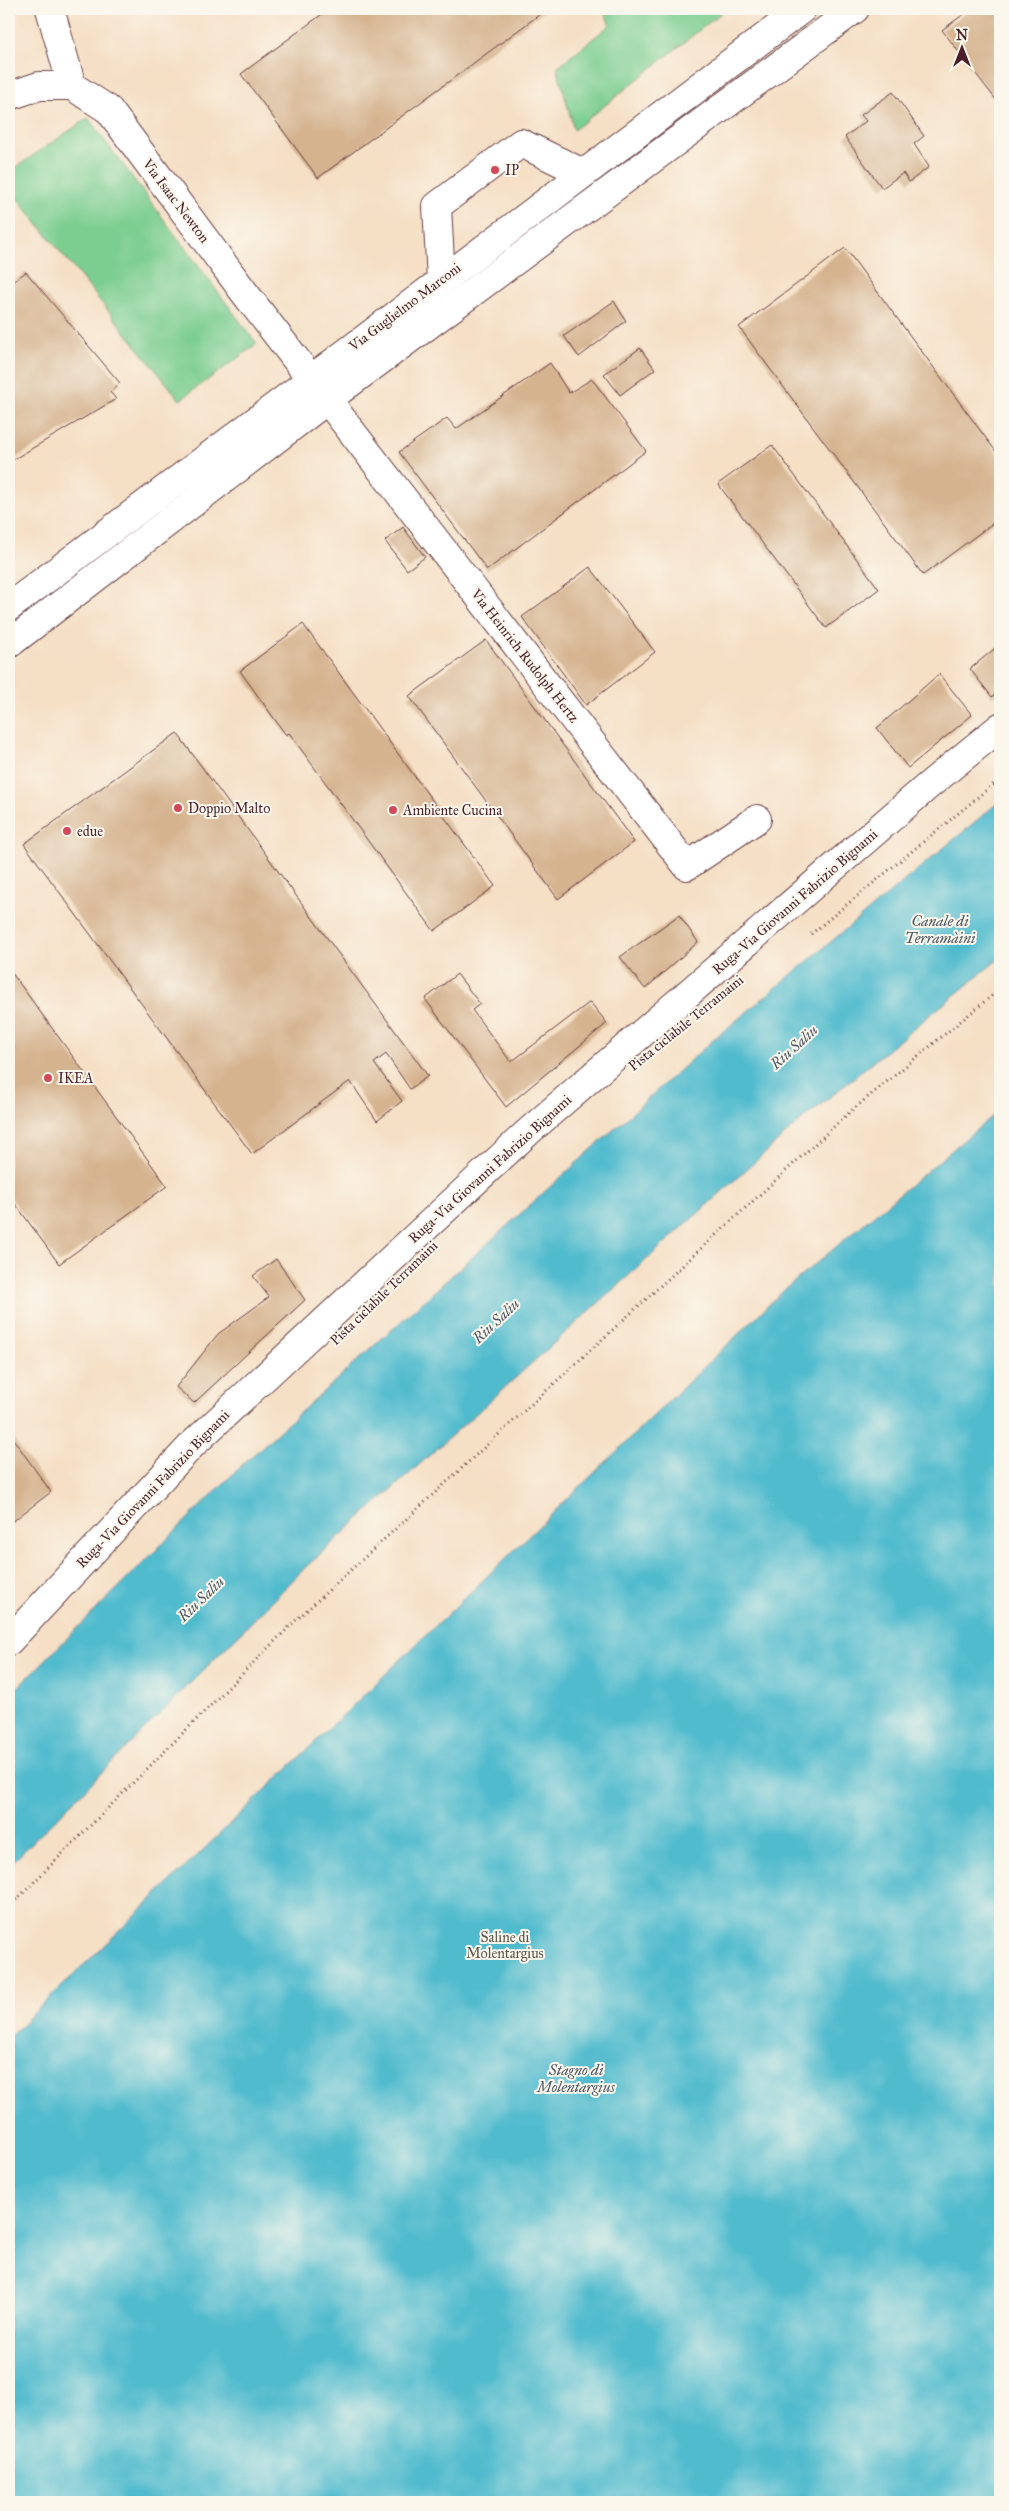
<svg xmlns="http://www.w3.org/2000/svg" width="1009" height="2511" font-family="'IM FELL Great Primer',serif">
<rect width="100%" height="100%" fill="#fbf7ec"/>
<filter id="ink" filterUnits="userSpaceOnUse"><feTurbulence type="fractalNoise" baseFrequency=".02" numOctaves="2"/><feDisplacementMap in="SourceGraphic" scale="10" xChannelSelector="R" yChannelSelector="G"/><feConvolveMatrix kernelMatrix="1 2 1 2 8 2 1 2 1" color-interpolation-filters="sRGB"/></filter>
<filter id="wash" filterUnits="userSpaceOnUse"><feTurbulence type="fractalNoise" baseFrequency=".0096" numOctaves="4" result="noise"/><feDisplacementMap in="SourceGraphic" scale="20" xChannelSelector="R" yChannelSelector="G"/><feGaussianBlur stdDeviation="1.12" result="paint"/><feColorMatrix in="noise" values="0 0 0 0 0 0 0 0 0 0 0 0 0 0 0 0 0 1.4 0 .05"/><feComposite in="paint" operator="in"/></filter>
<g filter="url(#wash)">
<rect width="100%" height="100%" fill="#f5dfc5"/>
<path fill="#7bce90" stroke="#62765e" d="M 603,9 L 726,9 L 574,130 L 557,67 L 610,25 Z
M 88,118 L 257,344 L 180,400 L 9,188 L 9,172 Z"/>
<path fill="#51bbce" stroke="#4e6d7c" d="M 1000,801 L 1000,958 L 797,1124 L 307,1566 L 9,1866 L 9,1696 L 244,1463 L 714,1039 Z
M 1000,1110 L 1000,2502 L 9,2502 L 9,2037 L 783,1291 Z"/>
<g id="blocks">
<path fill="#d5b38f" d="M 329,9 L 547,9 L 318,178 L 241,74 Z
M 971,9 L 1000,9 L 1000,105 L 942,30 Z
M 893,92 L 924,136 L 914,144 L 929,167 L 909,182 L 903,173 L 882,188 L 845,137 L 866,121 L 861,115 Z
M 845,248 L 1000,457 L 1000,518 L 923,575 L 739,327 Z
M 26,272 L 120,383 L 110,392 L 116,399 L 9,462 L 9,284 Z
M 614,301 L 626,321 L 579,357 L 564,336 Z
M 640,348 L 655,369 L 620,395 L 604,374 Z
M 550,363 L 569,393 L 592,379 L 646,451 L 487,570 L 399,452 L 447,418 L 456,429 Z
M 772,445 L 879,589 L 826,628 L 718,484 Z
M 403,527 L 425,557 L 407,570 L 385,541 Z
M 590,567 L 655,652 L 586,705 L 522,617 Z
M 303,624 L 495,886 L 434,931 L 289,733 L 286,735 L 240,671 Z
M 486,640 L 634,842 L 558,899 L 409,696 Z
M 1000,644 L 1000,691 L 992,697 L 970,669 Z
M 939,674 L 972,715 L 908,768 L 877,728 Z
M 177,733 L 428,1076 L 410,1089 L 386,1054 L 374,1063 L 402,1101 L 377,1121 L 350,1081 L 252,1154 L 24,844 Z
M 679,915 L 698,942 L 645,989 L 620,957 Z
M 9,969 L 167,1186 L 59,1264 L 9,1195 Z
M 457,974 L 480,1004 L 472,1010 L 511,1062 L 590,1002 L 607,1023 L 506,1107 L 425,999 Z
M 276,1259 L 305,1300 L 194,1403 L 176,1387 L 218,1334 L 269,1297 L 253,1276 Z
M 9,1433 L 51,1492 L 9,1524 Z"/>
</g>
</g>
<g filter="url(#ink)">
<use href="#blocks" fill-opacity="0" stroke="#643c42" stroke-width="1"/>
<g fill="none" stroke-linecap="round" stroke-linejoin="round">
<g stroke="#643c42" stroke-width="30">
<path id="minor" d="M 50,9 L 72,86
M 9,96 L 39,86 L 72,86 L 109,110 L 244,292 L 687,866 L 757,819
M 441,280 L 437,206 L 521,143 L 583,173
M 9,644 L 327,400 L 855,9"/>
</g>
<g stroke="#643c42" stroke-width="30">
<path id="major" d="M 9,607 L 802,9
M 9,1641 L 193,1444 L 528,1132 L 929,785 L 1000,727"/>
</g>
<path stroke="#643c42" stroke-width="3" stroke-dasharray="1 4" stroke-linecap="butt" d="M 811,934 L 1000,779
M 9,1907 L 292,1624 L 851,1111 L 1000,989"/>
<use href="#minor" stroke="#fff" stroke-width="28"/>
<use href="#major" stroke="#fff" stroke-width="28"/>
</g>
</g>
<g fill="#d1495b" stroke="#fbf7ec" stroke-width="2">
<circle cx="495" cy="170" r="5"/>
<circle cx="178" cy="808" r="5"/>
<circle cx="393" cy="810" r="5"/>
<circle cx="67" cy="831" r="5"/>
<circle cx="48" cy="1078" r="5"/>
</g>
<g text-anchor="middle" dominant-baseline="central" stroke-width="4" stroke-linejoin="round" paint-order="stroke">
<g font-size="14" fill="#4a1f2b" stroke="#fbf7ec" text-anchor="start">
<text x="505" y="170">IP</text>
<text x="188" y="808">Doppio Malto</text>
<text x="403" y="810">Ambiente Cucina</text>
<text x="77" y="831">edue</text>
<text x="58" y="1078">IKEA</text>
</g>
<g font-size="14" fill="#4a1f2b" stroke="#fbf7ec">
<text transform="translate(176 201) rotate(53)">Via Isaac Newton</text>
<text transform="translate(405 307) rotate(-37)">Via Guglielmo Marconi</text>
<text transform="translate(525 656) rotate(52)">Via Heinrich Rudolph Hertz</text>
<text transform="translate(795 902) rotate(-41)">Ruga-Via Giovanni Fabrizio Bignami</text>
<text transform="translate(686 1023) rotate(-39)">Pista ciclabile Terramaini</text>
<text transform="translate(490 1169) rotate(-42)">Ruga-Via Giovanni Fabrizio Bignami</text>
<text transform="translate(384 1293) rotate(-44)">Pista ciclabile Terramaini</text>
<text transform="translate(153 1489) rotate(-46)">Ruga-Via Giovanni Fabrizio Bignami</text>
</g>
<g font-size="14" fill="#595449" stroke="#fbf7ec">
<text x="505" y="1937">Saline di<tspan x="505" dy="16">Molentargius</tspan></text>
</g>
<g font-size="15" font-style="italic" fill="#4c5664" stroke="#fbf7ec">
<text x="940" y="921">Canale di<tspan x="940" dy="17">Terramàini</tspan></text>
<text transform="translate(794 1047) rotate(-42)">Riu Saliu</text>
<text transform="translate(496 1321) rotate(-43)">Riu Saliu</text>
<text transform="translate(201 1599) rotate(-44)">Riu Saliu</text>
<text x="576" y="2070">Stagno di<tspan x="576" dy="17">Molentargius</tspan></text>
</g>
</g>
<rect width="1009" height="2511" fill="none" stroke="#fbf7ec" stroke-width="30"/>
<g transform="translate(962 48)" stroke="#fbf7ec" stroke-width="4" paint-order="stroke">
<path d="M0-4L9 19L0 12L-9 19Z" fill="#4a1f2b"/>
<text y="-8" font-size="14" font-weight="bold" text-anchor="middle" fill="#4a1f2b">N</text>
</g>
</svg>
